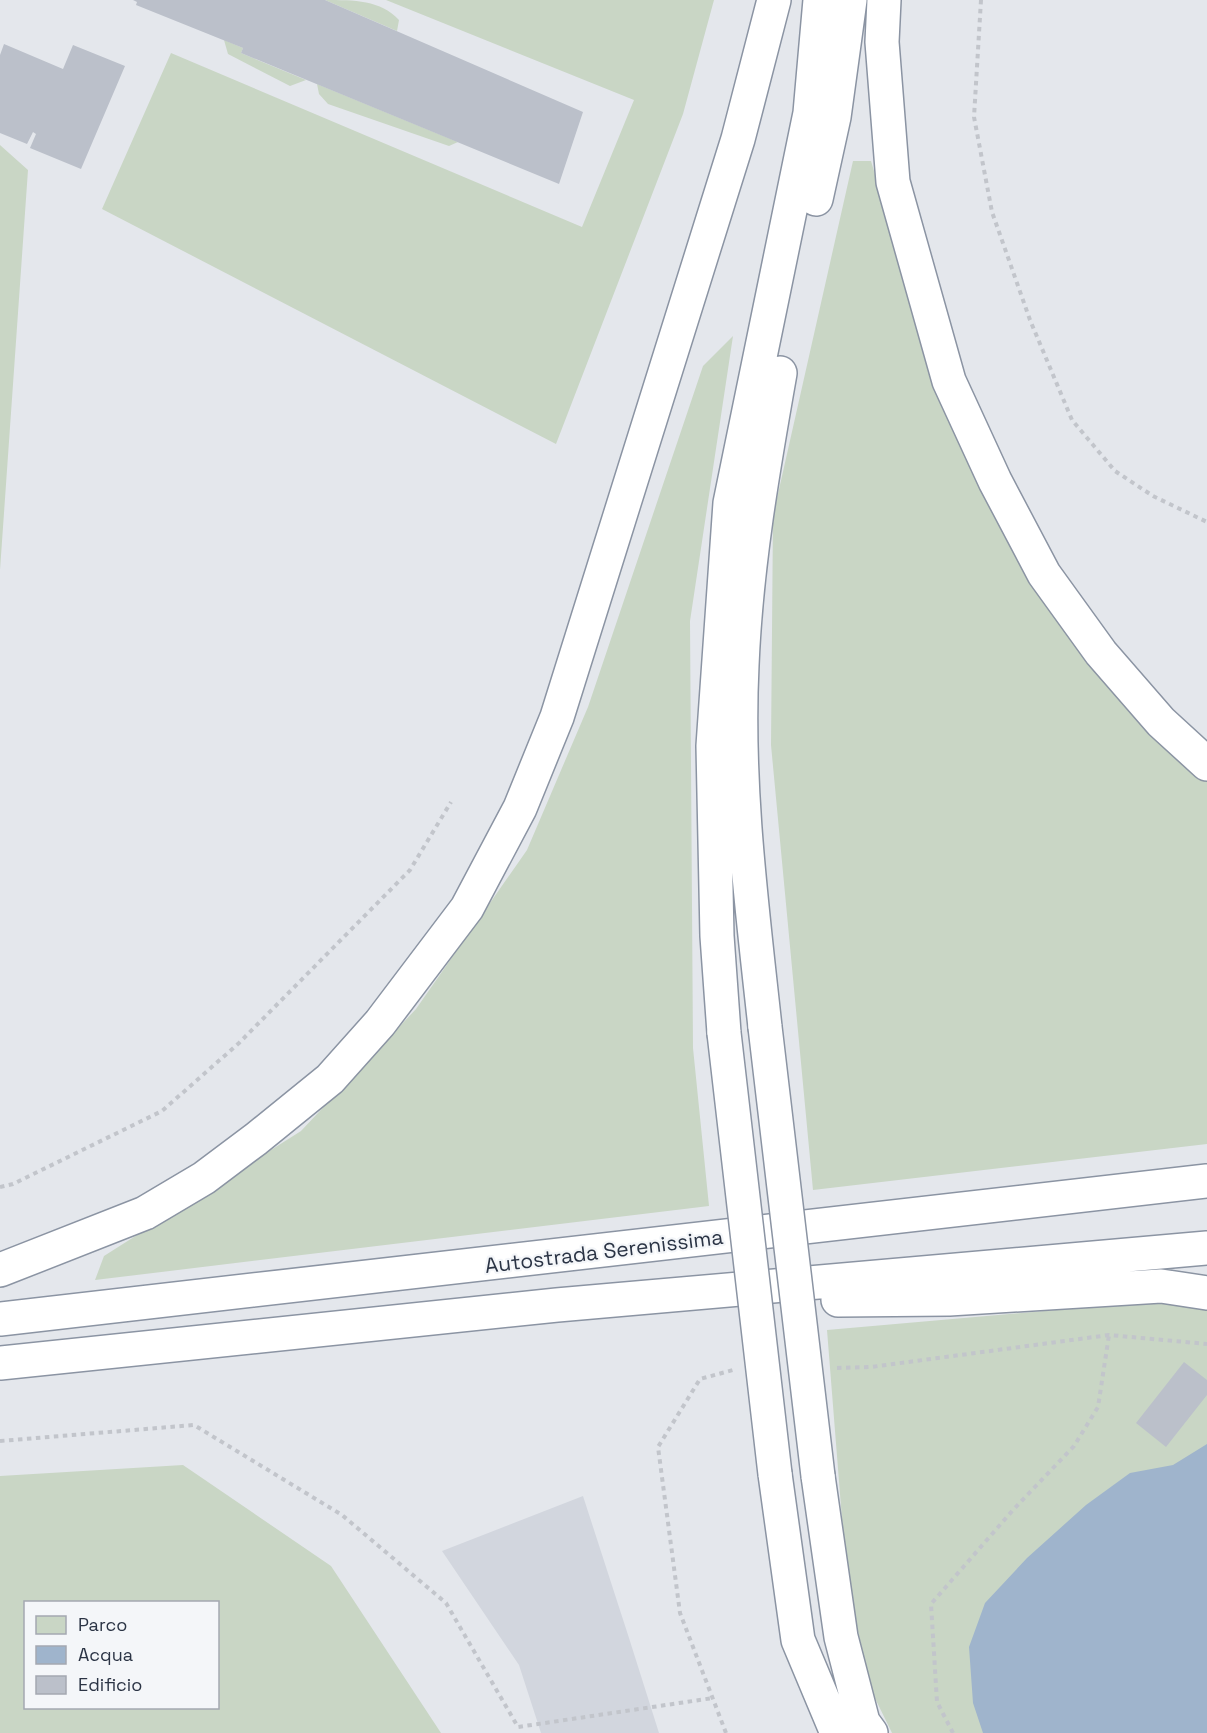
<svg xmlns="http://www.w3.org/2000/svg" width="1207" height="1733" font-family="'Space Grotesk',sans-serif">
<rect width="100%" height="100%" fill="#e4e7ec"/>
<path fill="#d2d6de" d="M 583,1496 L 629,1638 L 659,1733 L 541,1733 L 519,1665 L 442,1551 Z"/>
<path fill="#c9d6c5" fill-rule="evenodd" d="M 325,0 C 354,0 381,0 399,20 L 397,31 Z
M 386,0 L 714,0 L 683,114 L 556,444 L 102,209 L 171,53 L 582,227 L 634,100 Z
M 224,40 L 243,48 L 241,53 L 306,80 L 290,86 L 228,54 Z
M 317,84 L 458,142 L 449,146 L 328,104 L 319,94 Z
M 0,145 L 28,170 L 0,570 Z
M 853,161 L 871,161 L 924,338 L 985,484 L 1207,777 L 1207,1144 L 813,1190 L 771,745 L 773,516 Z
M 733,336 L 690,621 L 693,1048 L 709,1206 L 95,1280 L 104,1256 L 301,1131 L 416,1009 L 527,850 L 588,707 L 703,366 Z
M 1180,1299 L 1207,1306 L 1207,1733 L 892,1733 L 871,1690 L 847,1582 L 827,1330 Z
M 183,1465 L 331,1566 L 441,1733 L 0,1733 L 0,1476 ZM 26,1602 L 218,1602 L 218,1708 L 26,1708 Z"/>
<path fill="#9fb4cc" d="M 1207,1444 L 1207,1733 L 983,1733 L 973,1703 L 969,1647 L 985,1603 L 1027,1558 L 1086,1505 L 1130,1473 L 1173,1465 Z"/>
<path fill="#bbc0ca" d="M 133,0 L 325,0 L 583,112 L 559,184 L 241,53 L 243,48 L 136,5 L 137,2 Z
M 4,44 L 63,69 L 73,45 L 125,66 L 81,169 L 30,148 L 36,134 L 33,132 L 27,144 L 0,133 L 0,55 Z
M 1184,1362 L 1207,1380 L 1207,1395 L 1166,1447 L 1136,1423 Z"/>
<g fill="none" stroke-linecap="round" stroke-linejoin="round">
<g stroke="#8b94a3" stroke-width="36">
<path id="motorway" d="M 884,0 L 882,42 L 893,182 L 949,381 L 995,481 L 1044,574 L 1101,653 L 1161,722 L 1207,764
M 816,199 L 834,117 L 850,0
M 765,1027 C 752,907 736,786 742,665 C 746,567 763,469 780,373
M 724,1033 L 717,936 L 713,746 L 730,503 L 810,113 L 820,0
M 0,1270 L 145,1213 L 204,1178 L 256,1139 L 330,1079 L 380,1023 L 467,908 L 520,808 L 557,717 L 738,139 L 774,0
M 838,1300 L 949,1299 L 1161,1286 L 1207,1293
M 0,1319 L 1207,1181
M 0,1363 L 557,1305 L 1207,1248
M 775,1474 L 798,1640 L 837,1733
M 818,1476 L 841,1637 L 863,1722 L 871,1733"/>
</g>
<path stroke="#c2c5cb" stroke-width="4" stroke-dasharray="4.5 4.5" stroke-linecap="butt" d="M 981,0 L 974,117 L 992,212 L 1030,320 L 1072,420 L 1115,471 L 1153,496 L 1207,522
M 0,1187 L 13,1184 L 162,1111 L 239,1043 L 410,870 L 451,802
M 837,1368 L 871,1367 L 1109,1335 L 1207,1344
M 0,1441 L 194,1425 L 342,1515 L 446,1603 L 518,1727 L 713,1698
M 726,1733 L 680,1613 L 658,1447 L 700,1379 L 733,1370
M 953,1733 L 937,1702 L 931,1604 L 1013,1510 L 1074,1446 L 1098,1407 L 1109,1335"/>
<use href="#motorway" stroke="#fff" stroke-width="33"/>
<g stroke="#8b94a3" stroke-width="36" stroke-linecap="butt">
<path id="motorway-bridge" d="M 765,1027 L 818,1476
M 724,1033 L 775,1474"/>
</g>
<use href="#motorway-bridge" stroke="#fff" stroke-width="33"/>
</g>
<g text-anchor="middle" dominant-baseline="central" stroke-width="4.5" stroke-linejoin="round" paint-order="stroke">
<g font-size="21" fill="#2b3445" stroke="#f4f6f9">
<text transform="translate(604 1251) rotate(-7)">Autostrada Serenissima</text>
</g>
</g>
<rect x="24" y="1601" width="195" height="108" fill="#f4f6f9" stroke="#a4a8b1" stroke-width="1.5"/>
<rect x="36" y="1616" width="30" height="18" fill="#c9d6c5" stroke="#a4a8b1" stroke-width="1.5"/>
<text x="78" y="1631" font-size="18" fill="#2b3445">Parco</text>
<rect x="36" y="1646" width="30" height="18" fill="#9fb4cc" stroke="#a4a8b1" stroke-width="1.5"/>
<text x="78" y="1661" font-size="18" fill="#2b3445">Acqua</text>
<rect x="36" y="1676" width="30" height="18" fill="#bbc0ca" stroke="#a4a8b1" stroke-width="1.5"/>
<text x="78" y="1691" font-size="18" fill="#2b3445">Edificio</text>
</svg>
